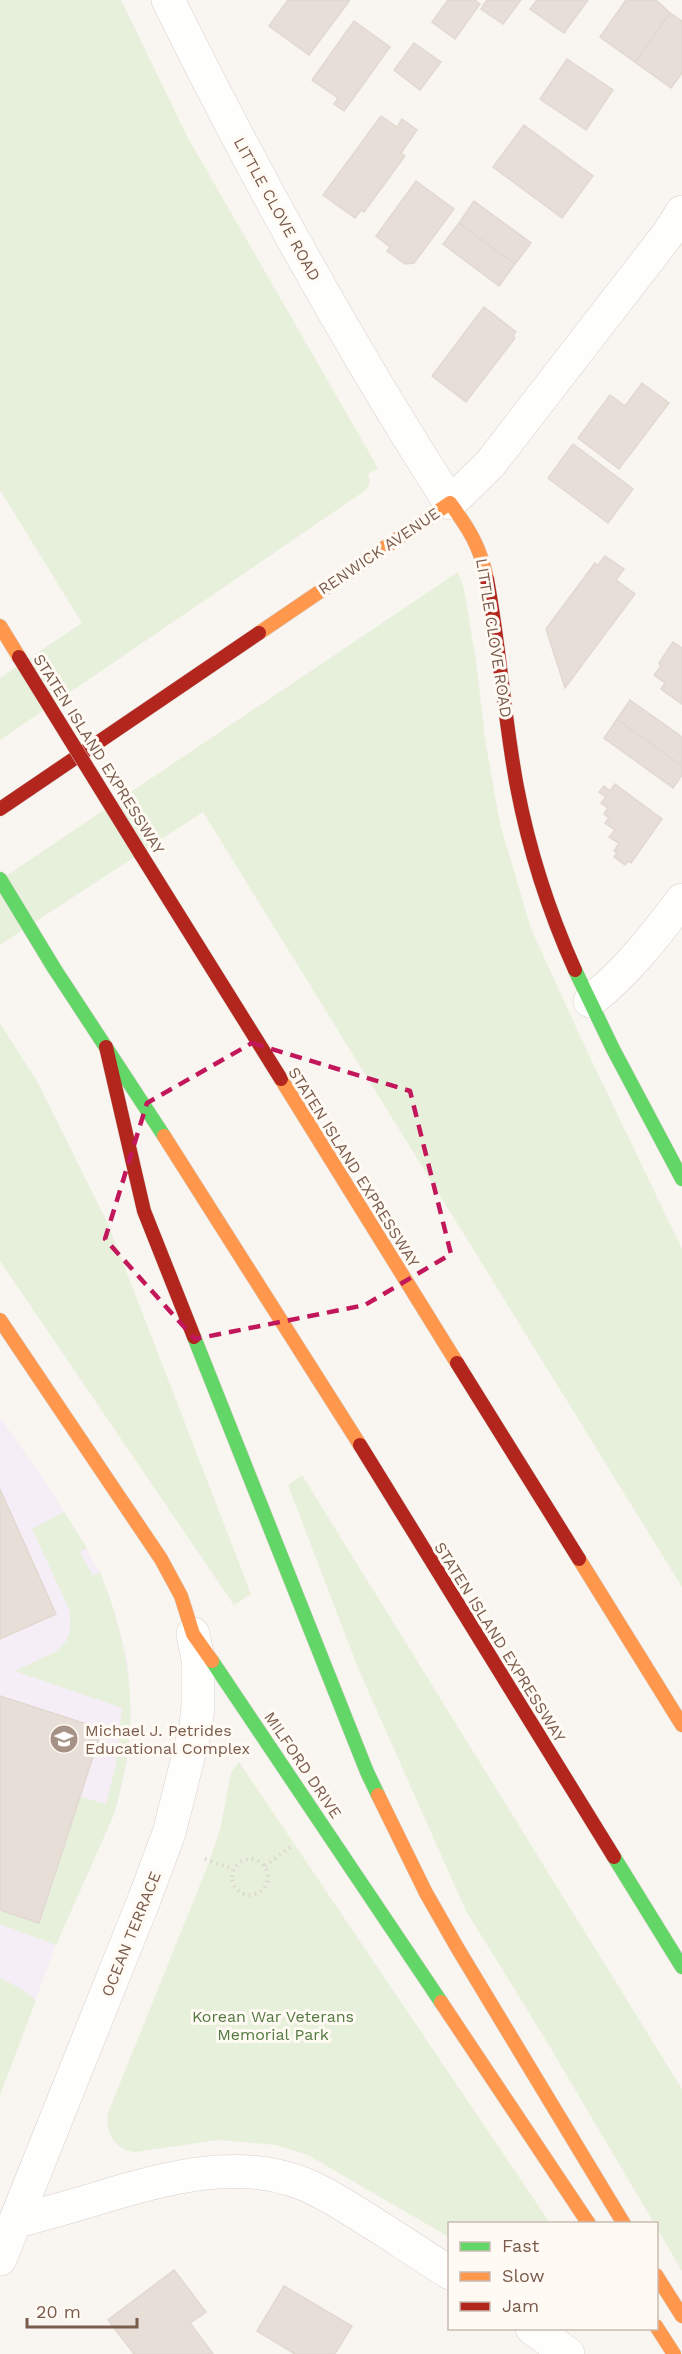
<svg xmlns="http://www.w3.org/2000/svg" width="682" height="2354" font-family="'Work Sans',sans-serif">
<rect width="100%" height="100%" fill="#f9f5f0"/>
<path fill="#f6eef6" d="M 0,1417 L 52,1492 L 100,1572 L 113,1607 L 128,1662 L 131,1717 L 127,1762 L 115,1812 L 56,1945 L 0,2095 Z"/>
<path fill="#e7f0db" d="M 0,0 L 121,0 L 188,138 L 378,468 L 368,474 L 370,482 L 366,490 L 0,740 L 0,678 L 82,623 L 0,490 Z
M 458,572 L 464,589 L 476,661 L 485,739 L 500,824 L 531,929 L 587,1051 L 682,1249 L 682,1587 L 203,812 L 0,945 L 0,880 Z
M 0,1023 L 38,1083 L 108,1224 L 251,1594 L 234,1605 L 0,1261 Z
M 302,1475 L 682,2089 L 682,2271 L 657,2228 L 656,2224 L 654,2223 L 544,2037 L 466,1911 L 358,1668 L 288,1485 Z
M 64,1512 L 87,1548 L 80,1552 L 93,1576 L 100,1572 C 133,1656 141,1722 115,1810 C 110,1826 102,1841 95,1857 C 82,1886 69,1916 56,1945 L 0,1924 L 0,1910 L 40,1923 L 80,1797 L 106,1804 L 116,1763 L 122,1708 L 15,1671 L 57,1651 L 66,1641 L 70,1631 L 70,1611 L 32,1529 Z
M 239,1762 L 550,2223 L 450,2224 L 449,2237 L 308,2155 L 276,2145 L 218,2140 L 135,2152 C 114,2150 105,2132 108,2113 L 208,1865 L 220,1830 L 231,1773 Z
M 0,1978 L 16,1986 L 36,2000 L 0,2095 Z"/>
<path fill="#e6ded7" stroke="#e2d8d2" stroke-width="1.5" d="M 288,0 L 350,0 L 309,55 L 269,26 Z
M 448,0 L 475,0 L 480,4 L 455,39 L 432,22 Z
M 487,0 L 521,0 L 503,24 L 481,9 Z
M 537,0 L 588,0 L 564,33 L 530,9 Z
M 626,0 L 656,0 L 670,13 L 635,62 L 600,37 Z
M 670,13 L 682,21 L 682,73 L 671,88 L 635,62 Z
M 354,21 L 390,47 L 344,111 L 334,104 L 338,98 L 312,80 Z
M 414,43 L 441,62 L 420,90 L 394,70 Z
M 567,59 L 613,90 L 586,130 L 540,99 Z
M 381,116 L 397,127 L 402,119 L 417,130 L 401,153 L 405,156 L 364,212 L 361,210 L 355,218 L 323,195 Z
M 524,125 L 593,176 L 562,218 L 493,167 Z
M 416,181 L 454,209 L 414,263 L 405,264 L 387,251 L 390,247 L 376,236 Z
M 474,201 L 531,243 L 515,264 L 459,223 Z
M 459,223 L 515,264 L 499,286 L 443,244 Z
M 484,307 L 516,332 L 513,336 L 515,338 L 466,402 L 432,376 Z
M 642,383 L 669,403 L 619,469 L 578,438 L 610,395 L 625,406 Z
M 573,444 L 633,489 L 608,523 L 548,478 Z
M 605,556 L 624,569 L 616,580 L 635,594 L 565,688 L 546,629 L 595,563 L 597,566 Z
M 673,642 L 682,648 L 682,704 L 661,689 L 665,683 L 654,675 L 661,666 L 659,663 Z
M 630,700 L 682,737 L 682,766 L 617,719 Z
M 617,719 L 682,766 L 682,775 L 673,788 L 604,738 Z
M 615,784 L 662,819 L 631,863 L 628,861 L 625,865 L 614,857 L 617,853 L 614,851 L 619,843 L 609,837 L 615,830 L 605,823 L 609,818 L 604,814 L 608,808 L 601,803 L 606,797 L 599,792 L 604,786 L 610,791 Z
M 0,1489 L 56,1614 L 0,1639 Z
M 0,1696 L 102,1729 L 39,1923 L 0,1910 Z
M 174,2270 L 206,2312 L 190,2323 L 213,2354 L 134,2354 L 108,2320 Z
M 284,2286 L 352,2326 L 335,2354 L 295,2354 L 257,2331 Z"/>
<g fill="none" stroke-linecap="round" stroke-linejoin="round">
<g stroke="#d7d1cb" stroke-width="34">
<path id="street" d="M 168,0 C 253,172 346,341 450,503 L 490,464 L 668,234 L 682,212
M 590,1001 C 627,972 654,937 682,900
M 15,2222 C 47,2213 80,2204 112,2194 C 181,2174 254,2156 321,2192 C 365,2216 407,2246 450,2273
M 0,2259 L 144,1900 L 169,1833 L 196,1726 L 198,1705 L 198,1659 L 193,1634
M 532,2328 L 568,2354"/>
</g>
<g stroke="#d9d2cb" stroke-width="15">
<path id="fast" d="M 0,879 L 54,968 L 164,1136
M 575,970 L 613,1049 L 682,1179
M 194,1337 L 367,1772 L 378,1795
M 212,1661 L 441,2002
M 614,1857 L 682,1967"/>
</g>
<g stroke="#d9d2cb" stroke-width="15">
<path id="slow" d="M 0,626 L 19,657
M 259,633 L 450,503 C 469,529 480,546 487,579
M 281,1079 L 457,1363
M 164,1136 L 360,1445
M 0,1320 L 161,1559 L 181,1596 L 193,1634 L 212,1661
M 579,1559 L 682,1725
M 378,1795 L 426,1893 L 458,1949 L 624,2224
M 441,2002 L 589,2224
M 656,2275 L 682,2316
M 656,2326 L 674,2354"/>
</g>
<g stroke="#d9d2cb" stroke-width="15">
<path id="jam" d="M 487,579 C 500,648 504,718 517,787 C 529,850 549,912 575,970
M 0,809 L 259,633
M 140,853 L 281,1079
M 106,1047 L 144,1211 L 194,1337
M 457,1363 L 579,1559
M 360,1445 L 614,1857"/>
</g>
<path stroke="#dcd5d0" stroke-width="4" stroke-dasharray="1.5 4.5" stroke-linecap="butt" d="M232 1877a18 18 0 1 1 36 0a18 18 0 1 1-36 0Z
M 205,1859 L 233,1869
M 265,1866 L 293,1845"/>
<use href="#street" stroke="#fefefd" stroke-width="33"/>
<use href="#fast" stroke="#63d668" stroke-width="14"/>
<use href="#slow" stroke="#ff974d" stroke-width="14"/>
<use href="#jam" stroke="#b3261e" stroke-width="14"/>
<g stroke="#dad1cc" stroke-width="15" stroke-linecap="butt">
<path id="jam-bridge" d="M 19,657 L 140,853"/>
</g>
<use href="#jam-bridge" stroke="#b3261e" stroke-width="14"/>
</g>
<path fill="none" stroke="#c2185b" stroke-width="4.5" stroke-dasharray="12 8" stroke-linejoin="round" d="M 252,1043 L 410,1091 L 451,1254 L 365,1305 L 195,1339 L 105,1239 L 147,1103 Z"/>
<defs>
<g id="school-disc" transform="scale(1.5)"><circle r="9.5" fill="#a69286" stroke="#fffaf3"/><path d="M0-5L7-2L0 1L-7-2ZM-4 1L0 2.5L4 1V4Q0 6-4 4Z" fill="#fff"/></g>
</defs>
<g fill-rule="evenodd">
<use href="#school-disc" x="64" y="1739"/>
</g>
<g text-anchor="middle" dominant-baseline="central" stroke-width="6" stroke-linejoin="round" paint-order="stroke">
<g font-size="16" fill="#7a5c4d" stroke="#fffaf3">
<text transform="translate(277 209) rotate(61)">LITTLE CLOVE ROAD</text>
<text transform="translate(379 551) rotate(-34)">RENWICK AVENUE</text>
<text transform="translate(494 638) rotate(81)">LITTLE CLOVE ROAD</text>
<text transform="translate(99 754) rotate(58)">STATEN ISLAND EXPRESSWAY</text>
<text transform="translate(354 1167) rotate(58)">STATEN ISLAND EXPRESSWAY</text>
<text transform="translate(500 1642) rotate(58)">STATEN ISLAND EXPRESSWAY</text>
<text transform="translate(303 1765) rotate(56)">MILFORD DRIVE</text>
<text transform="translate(131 1934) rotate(-68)">OCEAN TERRACE</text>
</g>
<g font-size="16" fill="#7a5c4d" stroke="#fffaf3" text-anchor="start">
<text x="85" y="1730">Michael J. Petrides<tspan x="85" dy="18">Educational Complex</tspan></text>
</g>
<g font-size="16" fill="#537a41" stroke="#fffaf3">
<text x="273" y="2016">Korean War Veterans<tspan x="273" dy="18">Memorial Park</tspan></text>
</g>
</g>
<rect x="448" y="2222" width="210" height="108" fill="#fffaf3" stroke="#cabbb1" stroke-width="1.5"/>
<rect x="460" y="2242" width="30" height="9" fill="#63d668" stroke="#cabbb1" stroke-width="1.5"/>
<text x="502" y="2252" font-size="18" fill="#7a5c4d">Fast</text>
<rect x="460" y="2272" width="30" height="9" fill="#ff974d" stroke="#cabbb1" stroke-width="1.5"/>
<text x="502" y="2282" font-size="18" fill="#7a5c4d">Slow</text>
<rect x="460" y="2302" width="30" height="9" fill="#b3261e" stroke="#cabbb1" stroke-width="1.5"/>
<text x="502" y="2312" font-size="18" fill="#7a5c4d">Jam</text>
<path d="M27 2318v9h110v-9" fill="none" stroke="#7a5c4d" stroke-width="3"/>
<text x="36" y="2318" font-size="18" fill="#7a5c4d" stroke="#fffaf3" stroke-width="4.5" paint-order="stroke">20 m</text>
</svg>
